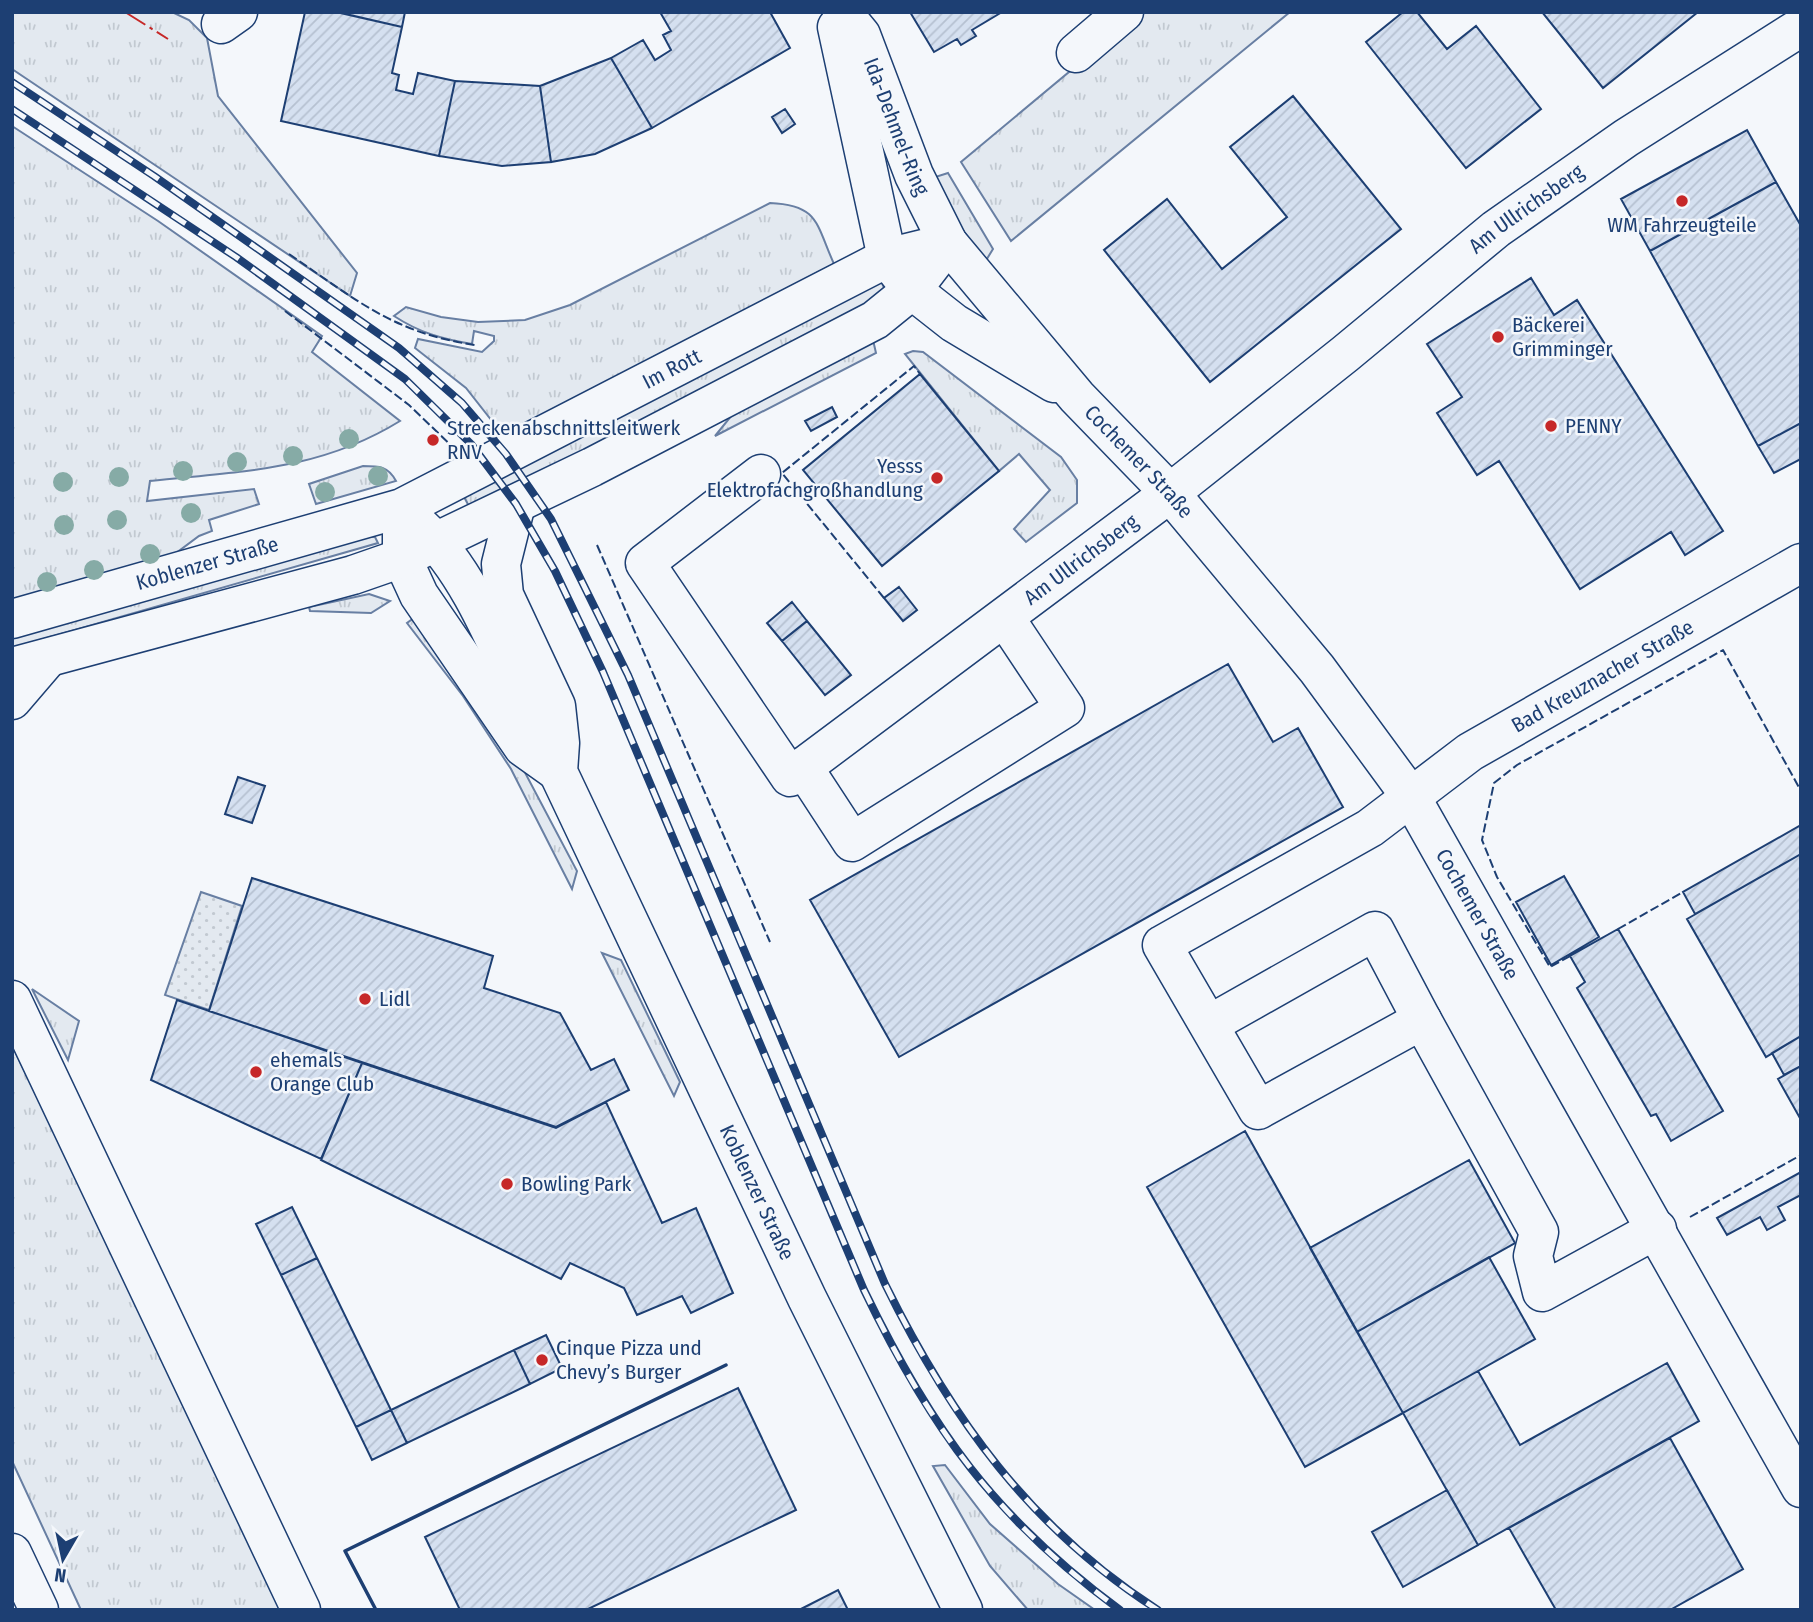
<svg xmlns="http://www.w3.org/2000/svg" width="1813" height="1622" font-family="'Fira Sans Condensed',sans-serif">
<defs>
<pattern id="grass-tufts" width="24" height="20" patternUnits="userSpaceOnUse" patternTransform="scale(1.75)"><rect width="24" height="20" fill="#e3e9f0"/><path d="M3 7l-1-3M5 7V3M7 7l1-3M15 17l-1-3M17 17v-4M19 17l1-3" fill="none" stroke="#c2c9d1"/></pattern>
<pattern id="park-dots" width="8" height="8" patternUnits="userSpaceOnUse" patternTransform="scale(1.75)"><rect width="8" height="8" fill="#e3e9f0"/><path d="M2 2h.1M6 6h.1" fill="none" stroke="#c2c9d1" stroke-width="1.8" stroke-linecap="round"/></pattern>
<pattern id="building-hatch" width="6" height="6" patternUnits="userSpaceOnUse" patternTransform="scale(1.75)"><rect width="6" height="6" fill="#d5e0f0"/><path d="M-1 1l2-2M0 6l6-6M5 7l2-2" fill="none" stroke="#b6c1d1"/></pattern>
</defs>
<rect width="100%" height="100%" fill="#f4f7fb"/>
<path fill="url(#grass-tufts)" stroke="#687fa3" stroke-width="2" d="M 12,12 L 172,12 L 189,20 L 207,38 L 218,96 L 357,273 L 350,296 L 12,69 Z
M 1141,12 L 1290,12 L 1011,241 L 961,162 Z
M 12,126 L 158,221 L 322,336 L 312,352 L 400,421 C 319,471 241,471 150,481 L 147,501 L 254,489 L 259,504 L 209,520 L 212,531 L 199,536 L 172,556 L 12,605 Z
M 948,173 L 993,249 L 985,262 L 960,231 L 929,179 Z
M 770,203 C 819,205 816,224 834,264 L 503,435 L 466,388 L 415,348 L 418,339 L 482,352 L 494,341 L 494,336 L 474,331 L 472,344 C 442,339 420,333 394,316 L 406,307 L 441,317 L 478,322 L 525,320 L 570,305 Z
M 881,281 L 886,292 L 877,301 L 471,510 L 464,497 Z
M 873,340 L 876,353 L 715,436 L 736,410 Z
M 913,351 L 923,352 L 1061,457 L 1077,480 L 1077,503 L 1026,542 L 1014,529 L 1050,490 L 1019,454 L 999,471 L 905,354 Z
M 363,466 C 379,466 388,466 396,481 L 316,504 L 309,484 Z
M 363,536 L 375,537 L 378,543 L 12,648 L 12,631 Z
M 369,594 L 390,601 L 371,613 L 310,611 L 309,607 Z
M 418,615 L 521,765 L 577,871 L 572,889 L 511,769 L 463,696 L 407,623 Z
M 602,953 L 621,960 L 680,1082 L 674,1096 Z
M 32,989 L 79,1021 L 68,1060 Z
M 12,1045 L 285,1610 L 81,1610 L 12,1461 Z
M 945,1465 L 990,1524 L 1058,1584 L 1095,1610 L 1028,1610 L 990,1566 L 933,1466 Z"/>
<path fill="url(#park-dots)" stroke="#687fa3" stroke-width="2" d="M 201,892 L 242,906 L 209,1010 L 165,995 Z"/>
<path fill="url(#building-hatch)" stroke="#1d3f73" stroke-width="2" d="M 305,12 L 336,12 L 402,27 L 392,73 L 399,75 L 396,90 L 413,94 L 418,73 L 455,81 L 439,156 L 281,121 Z
M 337,12 L 405,12 L 402,27 Z
M 660,12 L 770,12 L 790,48 L 652,128 L 611,58 L 643,40 L 655,60 L 671,50 L 663,35 L 671,31 Z
M 910,12 L 1002,12 L 972,30 L 976,36 L 961,45 L 957,39 L 934,52 Z
M 1403,12 L 1417,12 L 1447,49 L 1476,26 L 1541,109 L 1466,168 L 1366,42 Z
M 1542,12 L 1698,12 L 1603,88 Z
M 611,58 L 652,128 L 595,154 L 551,162 L 540,86 Z
M 455,81 L 540,86 L 551,162 L 502,166 L 439,156 Z
M 1293,96 L 1401,229 L 1210,382 L 1104,250 L 1167,199 L 1222,269 L 1287,217 L 1230,147 Z
M 785,109 L 795,124 L 782,133 L 772,117 Z
M 1747,130 L 1776,182 L 1650,251 L 1621,199 Z
M 1776,182 L 1801,226 L 1801,423 L 1758,446 L 1650,251 Z
M 1531,278 L 1554,315 L 1577,300 L 1723,531 L 1685,555 L 1671,532 L 1580,589 L 1499,461 L 1477,475 L 1437,413 L 1462,397 L 1427,344 Z
M 920,374 L 999,471 L 882,566 L 803,470 Z
M 832,407 L 837,417 L 811,431 L 805,421 Z
M 1801,423 L 1801,459 L 1774,473 L 1758,446 Z
M427 440a6 6 0 1 1 12 0a6 6 0 1 1-12 0Z
M 899,587 L 917,610 L 903,621 L 884,598 Z
M 792,602 L 807,621 L 782,641 L 767,623 Z
M 807,621 L 851,675 L 825,695 L 782,641 Z
M 1228,664 L 1273,742 L 1298,728 L 1343,807 L 899,1057 L 810,900 Z
M 238,777 L 265,786 L 252,823 L 225,814 Z
M 1801,825 L 1801,854 L 1695,914 L 1683,892 Z
M 1801,854 L 1801,1036 L 1766,1057 L 1687,919 Z
M 1564,876 L 1599,937 L 1551,965 L 1516,902 Z
M 252,878 L 493,956 L 484,988 L 560,1013 L 591,1070 L 614,1059 L 629,1090 L 556,1127 L 209,1011 Z
M 1618,929 L 1723,1111 L 1671,1141 L 1656,1114 L 1651,1116 L 1577,988 L 1585,982 L 1570,956 Z
M 177,1000 L 362,1063 L 321,1159 L 151,1080 Z
M 1801,1036 L 1801,1066 L 1784,1075 L 1772,1053 Z
M 362,1063 L 556,1128 L 606,1102 L 662,1223 L 696,1208 L 733,1293 L 691,1313 L 682,1296 L 637,1315 L 624,1288 L 570,1263 L 561,1279 L 321,1160 Z
M 1801,1066 L 1801,1120 L 1778,1079 Z
M 1245,1131 L 1403,1413 L 1305,1467 L 1147,1187 Z
M 1469,1160 L 1515,1243 L 1357,1332 L 1310,1248 Z
M 1801,1172 L 1801,1195 L 1778,1207 L 1785,1220 L 1767,1230 L 1760,1217 L 1727,1235 L 1717,1218 Z
M 292,1207 L 317,1258 L 281,1275 L 256,1224 Z
M 1489,1257 L 1535,1339 L 1403,1413 L 1357,1332 Z
M 317,1258 L 391,1410 L 356,1427 L 281,1275 Z
M 546,1335 L 562,1368 L 530,1384 L 514,1350 Z
M 514,1350 L 530,1384 L 407,1443 L 391,1410 Z
M 1667,1363 L 1699,1421 L 1478,1545 L 1403,1413 L 1478,1371 L 1520,1445 Z
M 738,1388 L 796,1510 L 586,1610 L 460,1610 L 425,1537 Z
M 391,1410 L 407,1443 L 372,1460 L 356,1427 Z
M 1670,1438 L 1743,1569 L 1670,1610 L 1556,1610 L 1509,1528 Z
M 1447,1490 L 1478,1545 L 1403,1587 L 1372,1532 Z
M 838,1590 L 848,1610 L 799,1610 Z"/>
<g fill="none" stroke-linecap="round" stroke-linejoin="round">
<g stroke="#1d3f73" stroke-width="41">
<g id="minor">
<path id="s1" d="M 842,12 L 861,35 L 914,175 L 948,243 L 1077,397 L 1170,493 L 1317,669 L 1411,797 L 1801,1488"/>
<path d="M 221,24 L 238,12"/>
<path d="M 837,27 L 887,258 L 912,290 L 954,323 L 1054,383"/>
<path d="M 1076,53 L 1124,12"/>
<path id="s2" d="M 761,474 L 645,563 L 790,777 L 1170,493 L 1345,354 L 1496,229 L 1626,138 L 1801,27"/>
<path id="s3" d="M 516,504 L 501,564 L 504,595 L 556,706 L 560,743 L 558,772 L 807,1298 L 963,1610"/>
<path d="M 421,527 C 472,574 501,656 531,718 L 551,735"/>
<path d="M 402,534 L 402,558 L 419,595 L 523,747 L 558,772"/>
<path id="s4" d="M 12,619 L 402,508 L 887,258 L 948,243"/>
<path d="M 12,667 L 353,575 L 402,558 L 592,467 L 875,320 L 912,290 L 948,243"/>
<path d="M 803,767 L 852,842 L 1065,708 L 1005,618"/>
<path d="M 1210,1024 L 1375,931 L 1422,1020"/>
<path id="s5" d="M 1657,1229 L 1542,1292 L 1533,1256 L 1539,1232 L 1422,1020 L 1258,1110 L 1162,945 L 1370,828 L 1470,752 L 1801,563"/>
</g>
</g>
<g stroke="#1d3f73" stroke-width="41">
<path id="major" d="M 12,700 L 48,658
M 12,1000 L 301,1610
M 12,1553 L 39,1610"/>
</g>
<use href="#minor" stroke="#f4f7fb" stroke-width="38"/>
<use href="#major" stroke="#f4f7fb" stroke-width="38"/>
<g stroke="#1d3f73" stroke-width="8">
<path id="rail" d="M 12,82 L 154,176 L 399,348 L 462,403 L 506,454 L 551,519 L 628,675 L 885,1284 C 951,1418 1030,1528 1158,1610
M 12,109 L 236,257 L 405,379 L 471,444 L 516,504 L 555,571 L 603,672 L 864,1290 C 931,1429 995,1518 1120,1610"/>
</g>
<use href="#rail" stroke="#f4f7fb" stroke-width="5" stroke-dasharray="16" stroke-linecap="butt"/>
<path stroke="#1d3f73" stroke-width="2" stroke-dasharray="9 3.5" stroke-linecap="butt" d="M 289,254 C 355,299 393,333 475,345
M 285,311 L 409,405 L 459,453
M 597,545 L 770,942
M 884,598 L 782,473 L 914,366 L 920,374
M 1618,929 L 1683,892
M 1570,956 L 1550,967 L 1497,877 L 1482,840 L 1494,783 L 1517,765 L 1723,650 L 1801,791
M 1690,1217 L 1801,1155"/>
<path stroke="#1d3f73" stroke-width="3.5" d="M 376,1610 L 345,1551 L 726,1365"/>
<path stroke="#c62828" stroke-width="2" stroke-dasharray="24 5 3.5 5" stroke-linecap="butt" d="M 125,12 L 168,39"/>
</g>
<g fill="#86aba6">
<circle cx="349" cy="439" r="10"/>
<circle cx="293" cy="456" r="10"/>
<circle cx="237" cy="462" r="10"/>
<circle cx="183" cy="471" r="10"/>
<circle cx="378" cy="476" r="10"/>
<circle cx="119" cy="477" r="10"/>
<circle cx="63" cy="482" r="10"/>
<circle cx="325" cy="492" r="10"/>
<circle cx="191" cy="513" r="10"/>
<circle cx="117" cy="520" r="10"/>
<circle cx="64" cy="525" r="10"/>
<circle cx="150" cy="554" r="10"/>
<circle cx="94" cy="570" r="10"/>
<circle cx="47" cy="582" r="10"/>
</g>
<g fill="#c62828" stroke="#f4f7fb" stroke-width="2.5">
<circle cx="1682" cy="201" r="7"/>
<circle cx="1498" cy="337" r="7"/>
<circle cx="1551" cy="426" r="7"/>
<circle cx="433" cy="440" r="7"/>
<circle cx="937" cy="478" r="7"/>
<circle cx="365" cy="999" r="7"/>
<circle cx="256" cy="1072" r="7"/>
<circle cx="507" cy="1184" r="7"/>
<circle cx="542" cy="1360" r="7"/>
</g>
<g text-anchor="middle" dominant-baseline="central" stroke-width="5" stroke-linejoin="round" paint-order="stroke">
<g font-size="21" fill="#1d3f73" stroke="#f4f7fb">
<text stroke="none"><textPath href="#s1" startOffset="128">Ida-Dehmel-Ring</textPath></text>
<text stroke="none"><textPath href="#s2" startOffset="1335">Am Ullrichsberg</textPath></text>
<text stroke="none"><textPath href="#s4" startOffset="709">Im Rott</textPath></text>
<text stroke="none"><textPath href="#s1" startOffset="546">Cochemer Straße</textPath></text>
<text stroke="none"><textPath href="#s2" startOffset="768">Am Ullrichsberg</textPath></text>
<text stroke="none"><textPath href="#s4" startOffset="203">Koblenzer Straße</textPath></text>
<text stroke="none"><textPath href="#s5" startOffset="1330">Bad Kreuznacher Straße</textPath></text>
<text stroke="none"><textPath href="#s1" startOffset="1113">Cochemer Straße</textPath></text>
<text stroke="none"><textPath href="#s3" startOffset="747">Koblenzer Straße</textPath></text>
</g>
<g font-size="21" fill="#1d3f73" stroke="#f4f7fb" text-anchor="start">
<text x="1682" y="225" text-anchor="middle">WM Fahrzeugteile</text>
<text x="1512" y="325">Bäckerei<tspan x="1512" dy="24">Grimminger</tspan></text>
<text x="1565" y="426">PENNY</text>
<text x="447" y="428">Streckenabschnittsleitwerk<tspan x="447" dy="24">RNV</tspan></text>
<text x="923" y="466" text-anchor="end">Yesss<tspan x="923" dy="24">Elektrofachgroßhandlung</tspan></text>
<text x="379" y="999">Lidl</text>
<text x="270" y="1060">ehemals<tspan x="270" dy="24">Orange Club</tspan></text>
<text x="521" y="1184">Bowling Park</text>
<text x="556" y="1348">Cinque Pizza und<tspan x="556" dy="24">Chevy’s Burger</tspan></text>
</g>
</g>
<rect width="1813" height="1622" fill="none" stroke="#1d3f73" stroke-width="28"/>
<g transform="translate(63 1559) rotate(189)" stroke="#f4f7fb" stroke-width="5" paint-order="stroke">
<path d="M0-5L12 26L0 18L-12 26Z" fill="#1d3f73"/>
<text y="-10" font-size="19" font-weight="bold" text-anchor="middle" fill="#1d3f73">N</text>
</g>
</svg>
